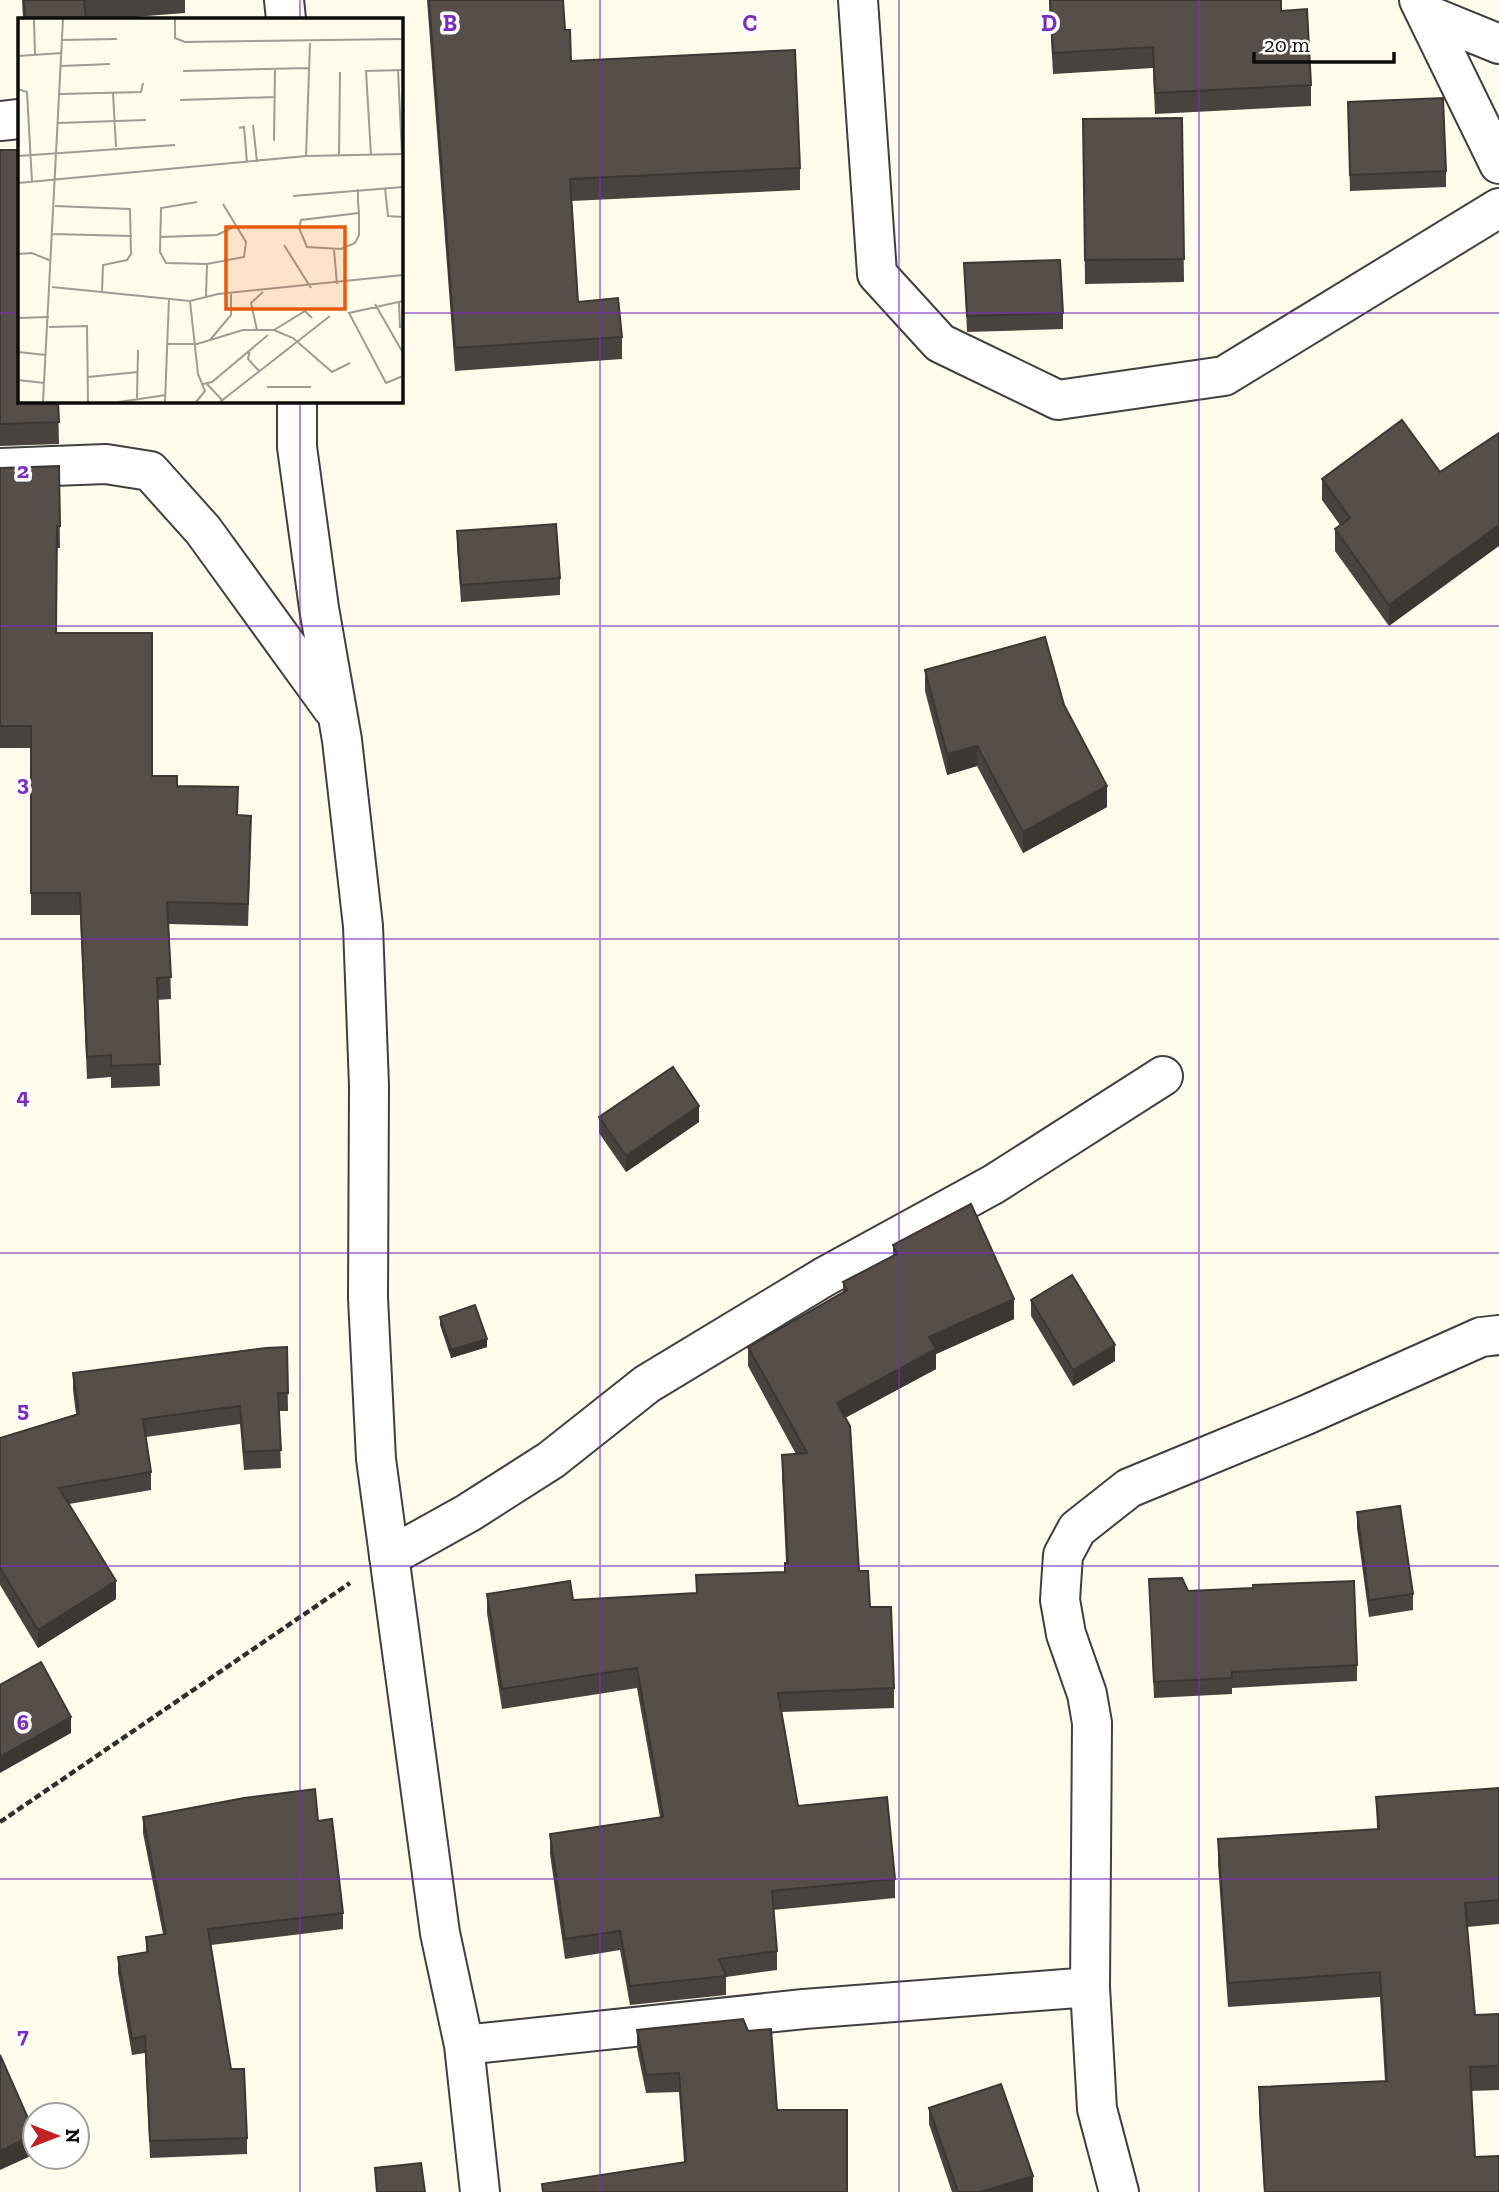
<svg xmlns="http://www.w3.org/2000/svg" width="1499" height="2192" font-family="'Zilla Slab',serif">
<rect width="100%" height="100%" fill="#fffcec"/>
<g fill="none" stroke-linecap="round" stroke-linejoin="round">
<g stroke="#404040" stroke-width="42">
<path id="minor" d="M 284,0 L 286,19
M 858,0 L 877,274 L 940,343 L 1058,400 L 1224,376 L 1499,208
M 1419,0 L 1499,164
M 1428,15 L 1499,44
M 0,121 L 19,119
M 297,401 L 297,447 L 319,608 L 342,740 L 363,926 L 369,1086 L 368,1298 L 376,1459 L 440,1933 L 464,2045 L 480,2192
M 0,468 L 106,464 L 150,471 L 203,530 L 332,708
M 389,1557 L 468,1513 L 551,1460 L 647,1384 L 824,1277 L 994,1184 L 1163,1076
M 464,2045 L 804,2009 L 1090,1987
M 1119,2192 L 1097,2109 L 1090,1987 L 1092,1723 L 1087,1694 L 1066,1634 L 1060,1600 L 1063,1555 L 1077,1529 L 1129,1488 L 1306,1415 L 1481,1337 L 1499,1335"/>
</g>
<path stroke="#2f2f2f" stroke-width="4.5" stroke-dasharray="7 3.5" stroke-linecap="butt" d="M 0,1822 L 350,1583"/>
<use href="#minor" stroke="#fff" stroke-width="38"/>
</g>
<path fill="#49433f" d="M 22,0 L 185,0 L 185,13 L 108,19 L 23,19 Z
M 427,0 L 563,0 L 565,30 L 571,61 L 800,168 L 800,190 L 572,201 L 578,302 L 622,337 L 622,359 L 455,371 Z
M 1049,0 L 1281,0 L 1281,11 L 1311,85 L 1311,106 L 1155,114 L 1153,68 L 1053,74 Z
M 1182,118 L 1184,282 L 1085,284 L 1083,119 Z
M 1348,118 L 1446,171 L 1446,187 L 1350,191 Z
M 0,150 L 58,401 L 59,444 L 0,446 Z
M 964,263 L 1063,313 L 1063,329 L 967,332 Z
M 1402,420 L 1389,626 L 1335,551 L 1335,529 L 1340,525 L 1322,500 L 1322,479 Z
M 59,466 L 60,548 L 57,548 L 56,633 L 152,776 L 177,786 L 237,815 L 251,838 L 248,926 L 169,924 L 171,999 L 157,1000 L 160,1086 L 111,1088 L 111,1077 L 87,1079 L 80,915 L 31,915 L 31,748 L 0,748 L 0,468 Z
M 457,531 L 560,578 L 560,595 L 461,602 L 457,547 Z
M 925,670 L 1107,807 L 1023,853 L 977,766 L 947,775 L 925,691 Z
M 599,1117 L 699,1122 L 626,1172 L 599,1133 Z
M 893,1245 L 1014,1319 L 936,1354 L 936,1369 L 845,1418 L 859,1571 L 894,1688 L 894,1708 L 781,1712 L 798,1806 L 895,1879 L 895,1898 L 773,1910 L 777,1951 L 777,1970 L 726,1977 L 726,1995 L 630,2005 L 620,1950 L 565,1959 L 550,1854 L 550,1834 L 660,1817 L 637,1688 L 502,1709 L 487,1613 L 487,1594 L 573,1600 L 696,1593 L 696,1575 L 785,1572 L 786,1563 L 782,1474 L 782,1455 L 796,1454 L 748,1366 L 748,1347 L 843,1293 L 843,1282 L 893,1256 Z
M 1031,1300 L 1115,1361 L 1073,1386 L 1031,1316 Z
M 440,1317 L 487,1347 L 451,1358 L 440,1325 Z
M 287,1347 L 288,1411 L 279,1411 L 281,1468 L 244,1470 L 240,1424 L 146,1437 L 151,1472 L 151,1490 L 69,1504 L 116,1599 L 38,1648 L 0,1585 L 0,1438 L 76,1414 L 73,1390 L 73,1373 Z
M 1357,1512 L 1413,1594 L 1413,1610 L 1369,1617 L 1357,1528 Z
M 1149,1579 L 1188,1591 L 1357,1665 L 1357,1681 L 1232,1688 L 1232,1694 L 1154,1698 Z
M 1499,1788 L 1499,1924 L 1467,1927 L 1475,2015 L 1499,2014 L 1499,2090 L 1471,2091 L 1475,2157 L 1499,2192 L 1264,2192 L 1259,2112 L 1259,2087 L 1385,2081 L 1380,1997 L 1228,2007 L 1218,1864 L 1218,1839 L 1377,1829 L 1376,1797 Z
M 143,1817 L 318,1821 L 343,1913 L 343,1929 L 211,1945 L 231,2069 L 247,2138 L 247,2154 L 150,2158 L 145,2053 L 132,2055 L 118,1973 L 118,1957 L 146,1952 L 146,1937 L 163,1934 L 143,1833 Z
M 637,2030 L 777,2110 L 847,2192 L 684,2162 L 679,2092 L 646,2093 L 637,2049 Z
M 929,2108 L 1033,2192 L 952,2192 L 929,2124 Z"/>
<path fill="#3c3733" d="M 1499,525 L 1499,546 L 1389,626 L 1389,605 Z
M 977,746 L 977,766 L 947,775 L 947,754 Z
M 1107,786 L 1107,807 L 1023,853 L 1023,832 Z
M 699,1106 L 699,1122 L 626,1172 L 626,1156 Z
M 1014,1299 L 1014,1319 L 936,1354 L 936,1369 L 837,1422 L 837,1403 L 929,1337 Z
M 487,1339 L 487,1347 L 451,1358 L 451,1350 Z
M 1115,1345 L 1115,1361 L 1073,1386 L 1073,1370 Z
M 116,1581 L 116,1599 L 38,1648 L 38,1630 Z
M 71,1717 L 71,1733 L 0,1773 L 0,1757 Z
M 35,2135 L 35,2154 L 0,2170 L 0,2151 Z
M 1033,2176 L 1033,2192 L 980,2192 Z"/>
<path fill="#554e49" stroke="#3c3733" stroke-width="2" d="M 24,0 L 84,0 L 86,19 L 25,19 Z
M 429,0 L 563,0 L 565,30 L 570,30 L 571,61 L 795,50 L 800,168 L 570,179 L 578,302 L 618,298 L 622,337 L 455,348 Z
M 1050,0 L 1281,0 L 1281,11 L 1307,9 L 1311,85 L 1155,93 L 1153,47 L 1053,53 Z
M 1443,98 L 1446,171 L 1350,175 L 1348,102 Z
M 1182,118 L 1184,259 L 1085,260 L 1083,119 Z
M 0,150 L 19,150 L 19,401 L 58,401 L 59,422 L 0,424 Z
M 1060,260 L 1063,313 L 967,316 L 964,263 Z
M 1402,420 L 1440,472 L 1499,433 L 1499,525 L 1389,605 L 1335,529 L 1350,518 L 1322,479 Z
M 59,466 L 60,526 L 57,526 L 56,633 L 152,633 L 152,776 L 177,776 L 177,786 L 238,787 L 237,815 L 251,816 L 248,904 L 167,902 L 171,977 L 157,978 L 160,1064 L 111,1066 L 111,1055 L 87,1057 L 80,893 L 31,893 L 31,726 L 0,726 L 0,468 Z
M 556,524 L 560,578 L 461,585 L 457,531 Z
M 1045,637 L 1064,705 L 1107,786 L 1023,832 L 977,746 L 947,754 L 925,670 Z
M 673,1067 L 699,1106 L 626,1156 L 599,1117 Z
M 971,1204 L 1014,1299 L 929,1337 L 936,1349 L 837,1403 L 850,1426 L 859,1571 L 868,1571 L 870,1607 L 891,1607 L 894,1688 L 778,1693 L 798,1806 L 887,1797 L 895,1879 L 772,1891 L 777,1951 L 719,1959 L 726,1976 L 630,1986 L 620,1931 L 565,1939 L 550,1834 L 663,1817 L 637,1668 L 502,1689 L 487,1594 L 570,1581 L 573,1600 L 697,1593 L 696,1575 L 785,1572 L 785,1563 L 788,1563 L 782,1455 L 807,1453 L 748,1347 L 847,1290 L 843,1282 L 897,1254 L 893,1245 Z
M 1072,1275 L 1115,1345 L 1073,1370 L 1031,1300 Z
M 475,1305 L 487,1339 L 451,1350 L 440,1317 Z
M 287,1347 L 288,1393 L 278,1393 L 281,1450 L 244,1452 L 240,1406 L 143,1419 L 151,1472 L 59,1488 L 116,1581 L 38,1630 L 0,1568 L 0,1438 L 79,1414 L 73,1373 L 266,1348 Z
M 1400,1506 L 1413,1594 L 1369,1600 L 1357,1512 Z
M 1182,1578 L 1188,1591 L 1253,1588 L 1253,1585 L 1354,1581 L 1357,1665 L 1232,1672 L 1232,1678 L 1154,1682 L 1149,1579 Z
M 41,1662 L 71,1717 L 0,1757 L 0,1685 Z
M 1499,1788 L 1499,1900 L 1465,1903 L 1475,2015 L 1499,2014 L 1499,2066 L 1470,2067 L 1475,2157 L 1499,2156 L 1499,2192 L 1265,2192 L 1259,2087 L 1387,2081 L 1380,1972 L 1228,1983 L 1218,1839 L 1379,1829 L 1376,1797 Z
M 315,1789 L 318,1821 L 332,1819 L 343,1913 L 208,1929 L 231,2069 L 244,2069 L 247,2138 L 150,2141 L 145,2036 L 132,2039 L 118,1957 L 148,1952 L 146,1937 L 166,1934 L 143,1817 L 244,1798 Z
M 743,2019 L 748,2031 L 771,2029 L 777,2110 L 847,2110 L 847,2192 L 543,2192 L 542,2184 L 686,2162 L 679,2073 L 646,2075 L 637,2030 Z
M 0,2055 L 35,2134 L 0,2151 Z
M 1001,2084 L 1033,2176 L 980,2192 L 958,2192 L 929,2108 Z
M 421,2163 L 425,2192 L 377,2192 L 375,2168 Z"/>
<path fill="none" stroke="#7b2cbf" stroke-width="2" stroke-opacity="0.55" d="M 300,0 L 300,19M 600,0 L 600,2192M 899,0 L 899,2192M 1199,0 L 1199,2192M 0,313 L 19,313M 401,313 L 1499,313M 300,401 L 300,2192M 0,626 L 1499,626M 0,939 L 1499,939M 0,1253 L 1499,1253M 0,1566 L 1499,1566M 0,1879 L 1499,1879"/>
<g transform="translate(18 18)">
<rect width="385" height="385" fill="#fffcec"/>
<path fill="none" stroke="#9e9c93" stroke-width="2" d="M 16,1 L 17,36M 157,1 L 157,20 L 167,24 L 385,21M 44,22 L 99,21M 0,38 L 44,35M 43,48 L 92,46M 380,52 L 384,136M 165,53 L 291,50M 0,71 L 9,74 L 14,164M 95,75 L 98,129M 42,76 L 123,74 L 125,65M 162,82 L 257,79M 40,105 L 128,102M 235,107 L 239,144M 221,110 L 226,109 L 229,145M 256,123 L 257,52M 353,137 L 348,53 L 385,52M 0,138 L 157,127M 288,138 L 292,25M 321,138 L 322,54M 0,165 L 288,138 L 385,136M 367,170 L 370,198 L 385,199M 340,171 L 340,184 L 341,195 L 341,217 L 337,225 L 323,231 L 289,229 L 281,210 L 283,202 L 341,195M 275,178 L 385,169M 179,184 L 143,190 L 142,234 L 148,245 L 189,246 L 226,239 L 228,224 L 205,186M 37,188 L 112,191 L 113,236 L 109,242 L 85,247 L 84,274M 34,216 L 114,218M 142,219 L 199,217 L 218,208M 266,227 L 293,270M 316,232 L 319,266M 0,236 L 14,235 L 33,243M 34,269 L 172,283 L 200,276 L 385,257M 188,278 L 189,246M 172,283 L 180,356 L 187,373 L 178,384M 385,283 L 331,295 L 368,365 L 385,358M 381,285 L 382,310M 357,286 L 385,335M 0,300 L 31,299M 31,309 L 69,308 L 70,384M 239,312 L 233,285 L 245,274M 256,312 L 287,293 L 294,300M 192,322 L 213,297 L 213,275M 149,326 L 179,326 L 225,312 L 256,312 L 275,320 L 314,354 L 332,345M 232,331 L 230,341 L 241,353M 0,334 L 28,337M 70,359 L 120,354M 0,362 L 26,365M 185,366 L 194,364 L 250,317M 189,366 L 204,382M 249,369 L 293,369M 119,380 L 120,332M 25,384 L 45,1M 101,384 L 148,377M 147,384 L 151,280M 202,384 L 312,298"/>
<path fill="#e8590c" fill-opacity="0.15" stroke="#e8590c" stroke-width="3.5" d="M 208,209 L 327,209 L 327,291 L 208,291 Z"/>
<rect width="385" height="385" fill="none" stroke="#0d0d0d" stroke-width="3.5"/>
</g>
<g font-size="23" text-anchor="middle" font-weight="bold" fill="#7b2cbf" stroke="#fff" stroke-width="7" stroke-linejoin="round" paint-order="stroke">
<text x="450" y="31">B</text>
<text x="750" y="31">C</text>
<text x="1049" y="31">D</text>
<text x="23" y="478">2</text>
<text x="23" y="791">3</text>
<text x="23" y="1104">4</text>
<text x="23" y="1417">5</text>
<text x="23" y="1730">6</text>
<text x="23" y="2043">7</text>
</g>
<g transform="translate(56 2136) rotate(90)"><circle r="33" fill="#ffffff" stroke="#9e9e9e" stroke-width="2"/>
<path d="M0-5L12 26L0 18L-12 26Z" fill="#c02125"/>
<text y="-10" font-size="19" font-weight="bold" text-anchor="middle" fill="#0d0d0d">N</text>
</g>
<path d="M1254 52v10h140v-10" fill="none" stroke="#0d0d0d" stroke-width="3.5"/>
<text x="1264" y="52" font-size="21" fill="#0d0d0d" stroke="#ffffff" stroke-width="5" paint-order="stroke">20 m</text>
</svg>
